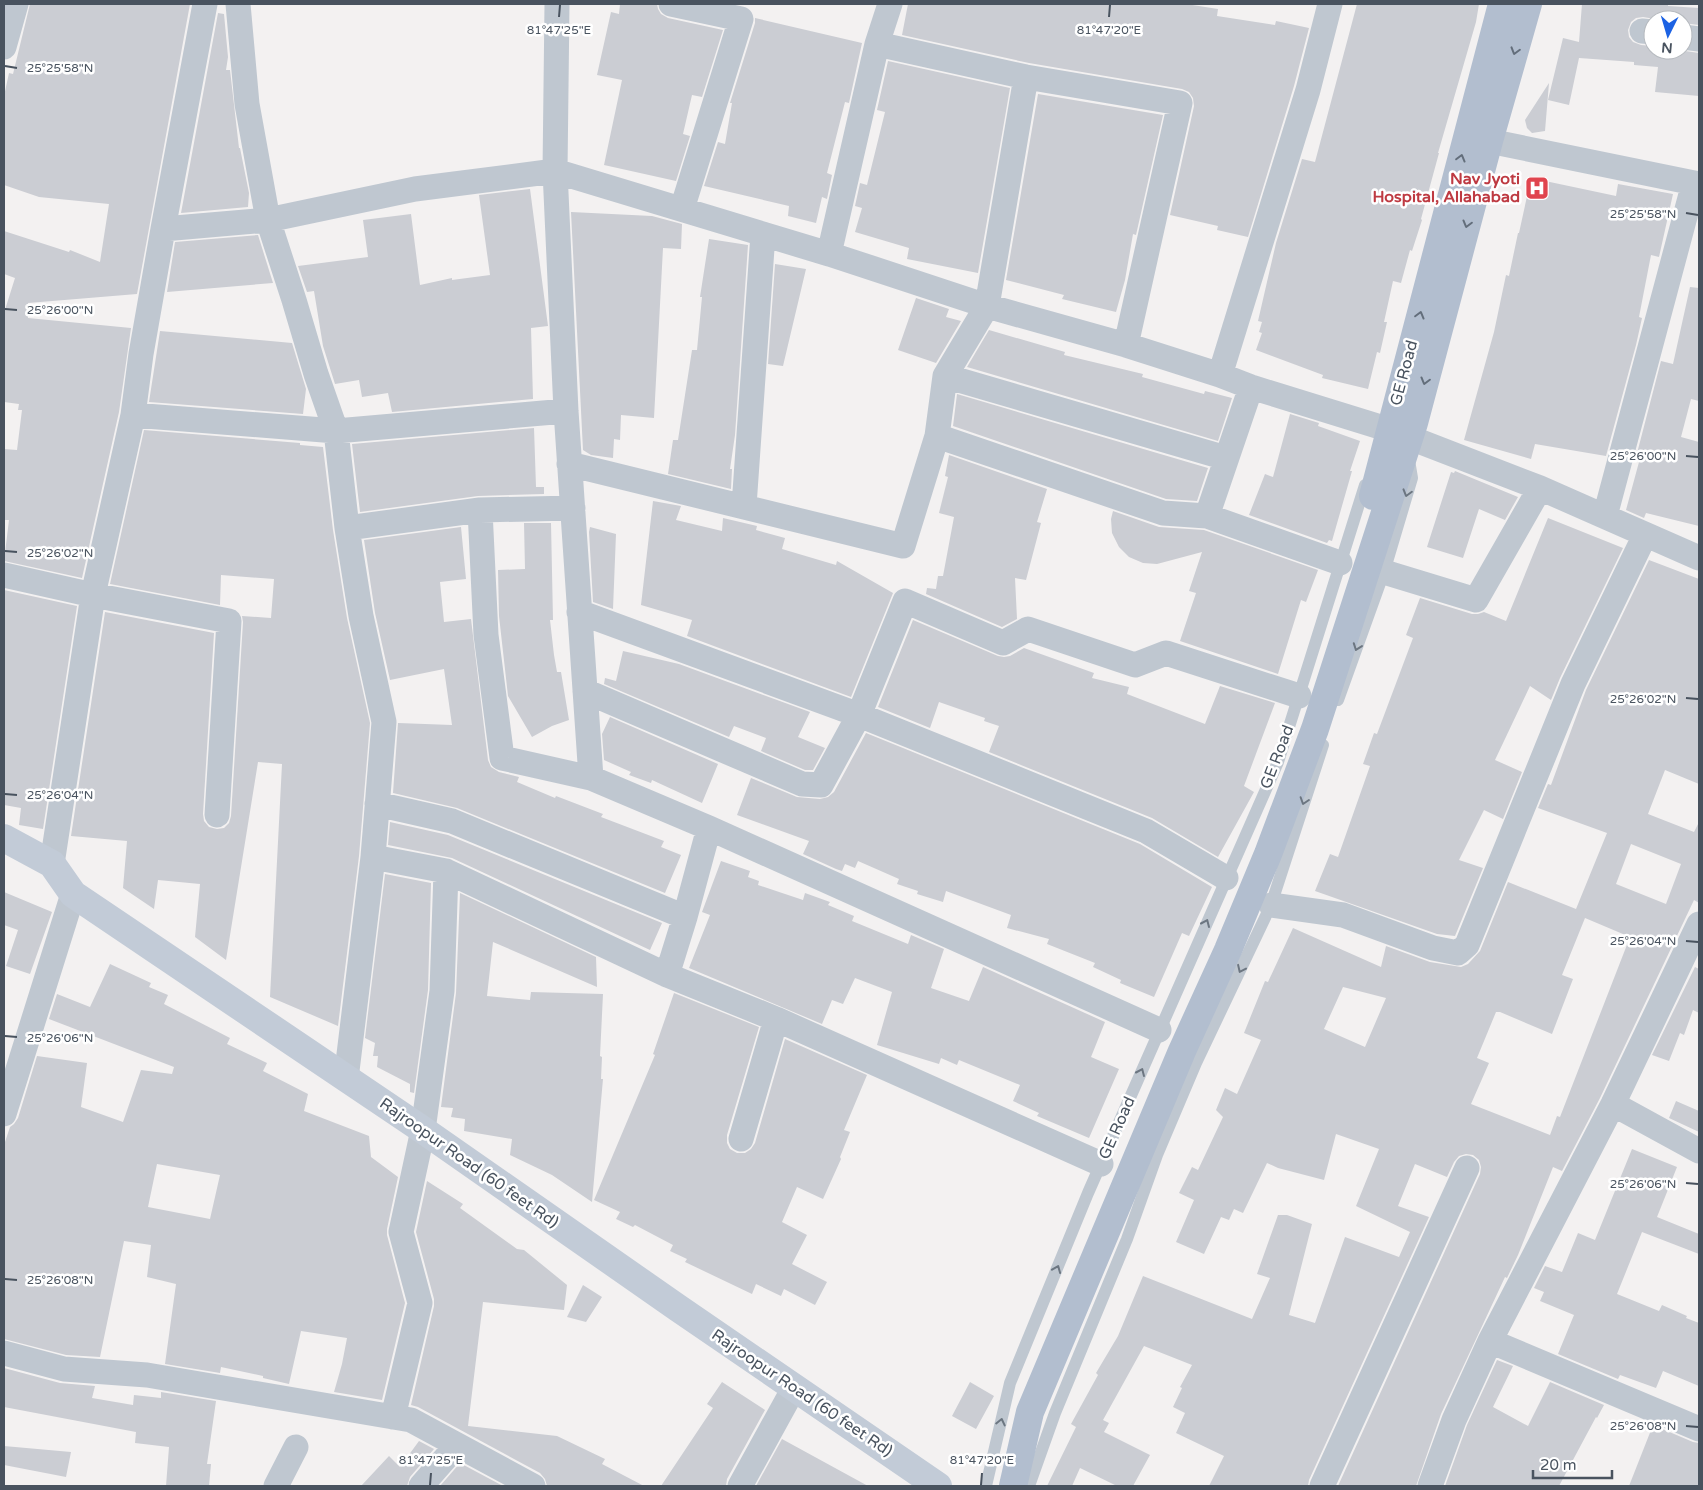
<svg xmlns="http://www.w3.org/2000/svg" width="1703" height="1490" font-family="'Varela Round',sans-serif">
<rect width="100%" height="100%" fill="#f3f1f1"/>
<path fill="#cbcdd3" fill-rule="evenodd" d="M 30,4 L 190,4 L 137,294 L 28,303 L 28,318 L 131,328 L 119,412 L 82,578 L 4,561 L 9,520 L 4,520 L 4,449 L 17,450 L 22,410 L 18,410 L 19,404 L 4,402 L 4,313 L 15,278 L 4,274 L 4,231 L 69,252 L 70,250 L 100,262 L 109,204 L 39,197 L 4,185 L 4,96 L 9,73 L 13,74 Z
M 620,4 L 657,4 L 658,9 L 661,14 L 668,18 L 723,30 L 702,97 L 692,95 L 683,134 L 690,136 L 676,181 L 604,165 L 622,80 L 597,75 L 611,12 L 619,14 Z
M 908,4 L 1186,4 L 1218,9 L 1217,16 L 1275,25 L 1276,21 L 1309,28 L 1294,86 L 1248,237 L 1217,230 L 1218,226 L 1170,215 L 1194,106 L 1193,98 L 1189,92 L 1182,89 L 1029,63 L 902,35 Z
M 1357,4 L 1479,4 L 1476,22 L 1438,153 L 1439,153 L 1421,219 L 1422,220 L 1412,251 L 1410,250 L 1401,283 L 1393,281 L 1384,322 L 1387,322 L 1380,353 L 1377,352 L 1368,389 L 1322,378 L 1323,375 L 1256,350 L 1262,333 L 1259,332 L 1262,322 L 1258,321 L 1276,243 L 1302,159 L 1315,162 Z
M 1582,4 L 1668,4 L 1668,6 L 1699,8 L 1699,25 L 1683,23 L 1683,20 L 1661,20 L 1643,17 L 1636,18 L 1631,22 L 1628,30 L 1629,37 L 1633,42 L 1641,45 L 1653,46 L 1653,50 L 1678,50 L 1699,53 L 1699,96 L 1655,92 L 1658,67 L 1634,65 L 1634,62 L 1579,58 L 1569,105 L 1548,100 L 1563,38 L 1579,42 Z
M 218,13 L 224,14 L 228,57 L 226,70 L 230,70 L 239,148 L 240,148 L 249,193 L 248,207 L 181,213 Z
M 755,18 L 862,43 L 849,103 L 845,102 L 827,173 L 832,175 L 827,199 L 822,197 L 816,223 L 788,216 L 789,206 L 704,186 L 718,142 L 725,144 L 732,103 L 730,103 L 755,23 Z
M 888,61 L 1010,88 L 978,273 L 907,259 L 909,248 L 855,232 L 862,208 L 855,206 L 860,183 L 867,185 L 885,112 L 877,110 Z
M 1549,83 L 1545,131 L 1532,133 L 1527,128 L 1525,120 Z
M 1038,94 L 1163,115 L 1136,235 L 1133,234 L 1125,280 L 1116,312 L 1062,299 L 1064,295 L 1006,280 Z
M 1531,178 L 1616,196 L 1618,184 L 1673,194 L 1659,257 L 1651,255 L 1639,317 L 1642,318 L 1636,345 L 1606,456 L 1535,444 L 1531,459 L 1464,440 L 1494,332 L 1506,275 L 1509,276 L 1518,233 L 1519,233 Z
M 530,189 L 548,326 L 531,328 L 533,399 L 392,412 L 388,393 L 362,397 L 359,380 L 335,384 L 323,346 L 314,291 L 307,292 L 298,266 L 368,257 L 363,220 L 411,214 L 420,285 L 452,278 L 452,280 L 490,275 L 479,195 Z
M 571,212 L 652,216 L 682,224 L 681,249 L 663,248 L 654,418 L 621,415 L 620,440 L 614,439 L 613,458 L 591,455 L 583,450 Z
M 258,235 L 273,283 L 167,292 L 175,242 Z
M 709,239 L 748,245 L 735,435 L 730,469 L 732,469 L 731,489 L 668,474 L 673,440 L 678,440 L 692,350 L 697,350 L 702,297 L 700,297 Z
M 775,264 L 806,269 L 783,366 L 768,364 Z
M 1690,287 L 1699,288 L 1699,401 L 1691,399 L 1681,437 L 1699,442 L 1699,526 L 1646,513 L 1644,518 L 1626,510 L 1639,462 L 1635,461 L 1661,361 L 1673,364 Z
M 916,298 L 949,309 L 946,317 L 961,321 L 936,363 L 898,350 Z
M 989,330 L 1065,352 L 1064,355 L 1143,374 L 1142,377 L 1204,394 L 1205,391 L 1232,398 L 1218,441 L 967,367 Z
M 160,331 L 292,343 L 306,389 L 303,414 L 149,402 Z
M 957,394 L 1208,468 L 1197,501 L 1166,499 L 953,426 Z
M 1290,414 L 1319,423 L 1318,426 L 1360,441 L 1350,471 L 1352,471 L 1332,541 L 1329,540 L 1327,543 L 1249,515 L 1265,474 L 1273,477 Z
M 534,428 L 536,487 L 544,487 L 544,494 L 478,496 L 360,512 L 352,444 Z
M 144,430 L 300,443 L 300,445 L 323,447 L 333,530 L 347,618 L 370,723 L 359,856 L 338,1026 L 270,997 L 282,764 L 258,762 L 226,960 L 195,937 L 200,884 L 158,880 L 154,909 L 123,888 L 127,841 L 71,836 L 105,612 L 214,633 L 203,814 L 204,821 L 209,827 L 217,829 L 224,828 L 229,823 L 231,816 L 243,622 L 242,616 L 271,618 L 274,579 L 221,575 L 220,605 L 110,584 Z
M 949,455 L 1047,489 L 1037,522 L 1041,523 L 1026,580 L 1015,578 L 1017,619 L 1002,627 L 926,594 L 927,588 L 936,589 L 938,576 L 943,576 L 954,517 L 939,513 L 948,477 L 945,476 Z
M 1455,471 L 1518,497 L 1505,520 L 1479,509 L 1463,558 L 1427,547 L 1451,472 L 1454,473 Z
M 653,501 L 681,506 L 676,520 L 722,531 L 723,518 L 757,526 L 756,530 L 785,538 L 782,549 L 836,565 L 837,561 L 893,593 L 851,697 L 687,636 L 692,620 L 641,605 Z
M 1113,511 L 1159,527 L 1204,530 L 1318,570 L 1306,602 L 1301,600 L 1278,674 L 1180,641 L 1196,593 L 1189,591 L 1202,552 L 1157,564 L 1143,563 L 1129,557 L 1119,547 L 1112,533 L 1111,519 Z
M 1548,518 L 1623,548 L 1560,678 L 1551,700 L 1530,686 L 1495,760 L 1522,772 L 1503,819 L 1484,810 L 1459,860 L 1483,868 L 1455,936 L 1437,934 L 1315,891 L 1330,854 L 1338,857 L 1370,766 L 1363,764 L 1374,733 L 1377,734 L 1413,638 L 1406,635 L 1420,598 L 1472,614 L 1478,614 L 1484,612 L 1506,621 Z
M 524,523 L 551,523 L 553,620 L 550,620 L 554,655 L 557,672 L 561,672 L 569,720 L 552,726 L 532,737 L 508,696 L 499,616 L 498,570 L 525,569 Z
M 461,527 L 466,579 L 440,582 L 444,622 L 471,619 L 488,760 L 491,767 L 499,772 L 519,777 L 517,782 L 555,798 L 556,796 L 603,814 L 601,817 L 664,841 L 661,847 L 681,855 L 665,893 L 457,808 L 393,793 L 398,723 L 452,725 L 444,669 L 390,680 L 375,613 L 364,540 Z
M 590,527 L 616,534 L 613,609 L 593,602 L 589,532 Z
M 1649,560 L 1699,579 L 1699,784 L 1665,770 L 1648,814 L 1694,832 L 1699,822 L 1699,903 L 1694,900 L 1600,1098 L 1562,1171 L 1553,1167 L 1518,1255 L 1507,1278 L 1505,1277 L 1441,1414 L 1416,1486 L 1338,1486 L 1480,1174 L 1481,1167 L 1479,1160 L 1473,1155 L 1466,1154 L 1459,1156 L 1454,1162 L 1447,1177 L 1415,1164 L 1398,1206 L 1429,1217 L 1309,1480 L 1308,1486 L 1209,1486 L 1224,1456 L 1176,1433 L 1185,1413 L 1173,1407 L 1182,1388 L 1180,1387 L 1192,1365 L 1144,1346 L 1103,1420 L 1109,1423 L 1104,1432 L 1150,1455 L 1133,1486 L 1117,1486 L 1080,1468 L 1072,1486 L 1047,1486 L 1076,1427 L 1071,1424 L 1098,1375 L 1096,1373 L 1118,1336 L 1143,1276 L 1252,1319 L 1270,1278 L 1257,1274 L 1278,1215 L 1287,1215 L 1312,1224 L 1289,1315 L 1315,1323 L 1345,1237 L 1399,1257 L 1410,1232 L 1356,1206 L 1379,1149 L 1336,1134 L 1324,1180 L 1278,1168 L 1267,1163 L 1243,1213 L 1234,1209 L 1229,1220 L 1221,1217 L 1204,1254 L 1176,1242 L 1194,1200 L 1179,1193 L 1192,1167 L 1198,1170 L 1223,1117 L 1216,1110 L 1225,1088 L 1237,1094 L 1261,1040 L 1244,1033 L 1265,981 L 1268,982 L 1293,928 L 1381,967 L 1386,946 L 1430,962 L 1461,967 L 1468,964 L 1480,951 L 1508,882 L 1576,909 L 1607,833 L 1538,808 L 1548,784 L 1551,785 L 1586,690 ZM 1631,844 L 1681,864 L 1666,904 L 1616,884 ZM 1585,918 L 1630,937 L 1560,1117 L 1557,1116 L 1550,1135 L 1471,1104 L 1489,1063 L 1477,1058 L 1496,1012 L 1500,1012 L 1552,1034 L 1573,979 L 1562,975 ZM 1343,987 L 1386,998 L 1365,1047 L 1324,1029 Z
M 4,590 L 77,606 L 43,829 L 19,825 L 21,808 L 4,805 Z
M 913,620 L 998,656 L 1004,657 L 1010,656 L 1024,648 L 1094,673 L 1092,678 L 1129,687 L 1127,694 L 1205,724 L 1220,686 L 1275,703 L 1244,786 L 1254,792 L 1218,857 L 1152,818 L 989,752 L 999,726 L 984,721 L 985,718 L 939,702 L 930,728 L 878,707 Z
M 623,651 L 679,664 L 810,712 L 798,737 L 825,748 L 813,770 L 805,770 L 761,751 L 766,738 L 734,726 L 729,737 L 604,684 L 605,678 L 616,681 Z
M 610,717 L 718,764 L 702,803 L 652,780 L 651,783 L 629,775 L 631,772 L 604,760 L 602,734 Z
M 866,733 L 1140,844 L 1212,887 L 1189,936 L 1182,933 L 1154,997 L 1120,983 L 1121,980 L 1093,967 L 1095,963 L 1047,944 L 1049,939 L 1007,928 L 1011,915 L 946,891 L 943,902 L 917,894 L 918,891 L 897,884 L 899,879 L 858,861 L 855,868 L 845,864 L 842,871 L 836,869 L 803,854 L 809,841 L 737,815 L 751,778 L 797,797 L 820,799 L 828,797 L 834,792 Z
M 390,822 L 448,835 L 662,923 L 650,950 L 452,858 L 388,845 Z
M 721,861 L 750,871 L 748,877 L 759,881 L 758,885 L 803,900 L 805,893 L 830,902 L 828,905 L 854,916 L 852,921 L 908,944 L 911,935 L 944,949 L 931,988 L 969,1001 L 983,967 L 1105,1022 L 1091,1057 L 1119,1069 L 1089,1138 L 1037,1116 L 1039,1113 L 1013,1101 L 1020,1085 L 959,1060 L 957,1065 L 941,1058 L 939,1064 L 877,1045 L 892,992 L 855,978 L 843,1004 L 832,1000 L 822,1024 L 689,968 L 710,915 L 702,912 Z
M 385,874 L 431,883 L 428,990 L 414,1093 L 410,1092 L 410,1084 L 377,1067 L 378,1056 L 373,1056 L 375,1043 L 365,1038 Z
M 4,892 L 52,912 L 30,974 L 6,966 L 18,930 L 4,925 Z
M 460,893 L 596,957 L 597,987 L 493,942 L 487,996 L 530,1000 L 531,992 L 603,994 L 600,1056 L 602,1057 L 601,1079 L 603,1079 L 592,1202 L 552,1175 L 510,1155 L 512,1139 L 464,1131 L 465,1119 L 451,1117 L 453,1108 L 441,1107 L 456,993 Z
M 110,964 L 151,983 L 149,987 L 168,995 L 164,1004 L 230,1038 L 227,1044 L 267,1063 L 263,1071 L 308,1094 L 304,1111 L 369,1136 L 371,1157 L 398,1177 L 387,1229 L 387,1235 L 405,1303 L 382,1400 L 334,1392 L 342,1364 L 347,1338 L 301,1331 L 289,1384 L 263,1378 L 263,1376 L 221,1367 L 220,1373 L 165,1364 L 176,1284 L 147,1277 L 151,1245 L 124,1241 L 100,1357 L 66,1355 L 4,1339 L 4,1145 L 10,1127 L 14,1124 L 18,1118 L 37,1056 L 87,1063 L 81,1107 L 123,1122 L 141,1070 L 172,1074 L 174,1067 L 49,1019 L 57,994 L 90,1007 ZM 157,1164 L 220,1175 L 210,1219 L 148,1207 Z
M 1695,967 L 1699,969 L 1699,1013 L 1693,1010 L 1684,1035 L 1680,1033 L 1669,1061 L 1652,1055 Z
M 674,993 L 759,1027 L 727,1135 L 727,1143 L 730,1149 L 737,1153 L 745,1153 L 751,1149 L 755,1143 L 785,1039 L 867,1075 L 844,1130 L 850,1132 L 840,1157 L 841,1159 L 823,1199 L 797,1187 L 782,1222 L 807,1235 L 792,1264 L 827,1282 L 815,1305 L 784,1289 L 781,1296 L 756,1284 L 752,1294 L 685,1262 L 687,1259 L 670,1251 L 673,1245 L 635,1225 L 633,1227 L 616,1219 L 620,1212 L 594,1200 L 655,1055 L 653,1054 Z
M 1676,1101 L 1699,1111 L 1699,1132 L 1669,1118 Z
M 1632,1149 L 1677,1167 L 1657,1217 L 1699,1234 L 1699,1254 L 1642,1232 L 1617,1294 L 1659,1311 L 1662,1305 L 1687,1316 L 1686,1318 L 1699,1323 L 1699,1386 L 1663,1371 L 1656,1388 L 1620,1375 L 1618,1379 L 1558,1354 L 1574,1315 L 1540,1301 L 1544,1292 L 1534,1288 L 1545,1266 L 1562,1272 L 1578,1233 L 1595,1240 Z
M 427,1181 L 463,1204 L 460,1208 L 517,1249 L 524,1250 L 567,1285 L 564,1310 L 483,1302 L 468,1426 L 557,1436 L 605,1459 L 602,1464 L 644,1486 L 547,1486 L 545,1479 L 540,1473 L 418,1407 L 411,1405 L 434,1306 L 434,1299 L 416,1232 Z
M 583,1285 L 602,1297 L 586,1322 L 567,1317 Z
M 1497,1360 L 1513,1366 L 1493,1407 L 1528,1426 L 1550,1382 L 1604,1405 L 1597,1418 L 1596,1417 L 1559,1486 L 1445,1486 L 1467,1425 Z
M 4,1368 L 60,1383 L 95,1386 L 92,1398 L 133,1405 L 134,1395 L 161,1398 L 161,1392 L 216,1401 L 207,1464 L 211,1464 L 209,1486 L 166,1486 L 169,1447 L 135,1443 L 136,1432 L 4,1407 Z
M 722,1382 L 765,1410 L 727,1479 L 726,1486 L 661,1486 L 713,1408 L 707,1404 Z
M 970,1382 L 994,1396 L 976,1429 L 952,1416 Z
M 1653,1425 L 1693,1442 L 1699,1443 L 1699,1486 L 1629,1486 Z
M 782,1439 L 868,1486 L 756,1486 Z
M 419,1441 L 434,1449 L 410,1477 L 407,1486 L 361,1486 L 389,1456 L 400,1467 Z
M 4,1446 L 71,1452 L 66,1477 L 4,1465 Z
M 460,1463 L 503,1486 L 440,1486 Z"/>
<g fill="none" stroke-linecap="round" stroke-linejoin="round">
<path stroke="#bfc7d0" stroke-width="12" d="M 1338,700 L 1384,572 L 1412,478 L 1409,460
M 986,1486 L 1010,1383 L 1088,1193 L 1278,762 L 1365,485
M 1029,1486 L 1055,1413 L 1127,1239 L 1157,1155 L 1196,1063 L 1271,905 L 1323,745"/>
<path stroke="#bfc7d0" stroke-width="25" d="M 238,4 L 247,104 L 268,220 L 294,300 L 316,374 L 336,431 L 347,528 L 361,616 L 384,722 L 373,857 L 346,1079
M 557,4 L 555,171 L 566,411 L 591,778
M 671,4 L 741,19 L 682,209
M 1642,31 L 1653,32
M 1683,37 L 1699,39
M 877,44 L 1026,77 L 1180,103 L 1126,345
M 4,47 L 16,4
M 1489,141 L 1699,184
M 163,229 L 268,220 L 415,189 L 555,171 L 829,254 L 987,306 L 1126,345 L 1220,375 L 1251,387 L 1390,430 L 1540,488 L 1699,558
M 829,254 L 877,44 L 890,4
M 1220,375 L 1308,90 L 1330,4
M 945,376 L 1226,458
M 133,415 L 336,431 L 566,411
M 937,436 L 1163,513 L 1207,516 L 1340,563
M 569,464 L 903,546 L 937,436 L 945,376 L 987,306 L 1026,77
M 744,506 L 763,234
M 480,510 L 486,635 L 502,758 L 591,778 L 709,828 L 1159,1030
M 1207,516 L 1251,387
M 1605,516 L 1694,183
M 347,528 L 480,510 L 573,508
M 1384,572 L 1476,600 L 1540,488
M 4,575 L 93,595 L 229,621 L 217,815
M 579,612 L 859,715 L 1146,831 L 1226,878
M 585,691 L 802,784 L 821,785 L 859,715 L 905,601 L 1003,643 L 1028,629 L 1135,665 L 1166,653 L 1299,696
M 377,804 L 452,821 L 685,917
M 373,857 L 446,871 L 667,975 L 776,1019 L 1101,1164
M 52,864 L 93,595 L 133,415 L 141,354 L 163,229 L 205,4
M 1271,905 L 1343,915 L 1433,948 L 1458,953 L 1467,945 L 1573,684 L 1645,535
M 667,975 L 685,917 L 709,828
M 1613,1104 L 1699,1151
M 4,1114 L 73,894
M 741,1139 L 776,1019
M 1490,1341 L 1699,1429
M 4,1353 L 64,1369 L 147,1375 L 411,1420 L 533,1486
M 393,1417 L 420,1303 L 401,1232 L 423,1130 L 442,991 L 446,871
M 276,1486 L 296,1447
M 421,1486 L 457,1445
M 740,1486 L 794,1388
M 1322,1486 L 1467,1168
M 1430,1486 L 1454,1420 L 1490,1341 L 1613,1104 L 1699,924"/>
<path stroke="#c2cbd7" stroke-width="28" d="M 4,838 L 52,864 L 73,894 L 423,1130 L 678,1308 L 938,1486"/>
<path stroke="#b2becf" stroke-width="28" d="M 1373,496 L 1502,4
M 1013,1486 L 1030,1412 L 1182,1051 L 1228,950 L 1268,854 L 1315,729 L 1414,423 L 1489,141 L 1528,4"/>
</g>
<defs><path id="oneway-chevron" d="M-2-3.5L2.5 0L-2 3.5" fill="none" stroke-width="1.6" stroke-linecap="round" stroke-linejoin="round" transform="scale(1.25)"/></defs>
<g stroke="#636e7b">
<use href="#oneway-chevron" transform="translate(1515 51) rotate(106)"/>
<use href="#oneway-chevron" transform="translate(1461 158) rotate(-75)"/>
<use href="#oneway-chevron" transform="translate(1467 224) rotate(105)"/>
<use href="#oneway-chevron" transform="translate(1420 315) rotate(-75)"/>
<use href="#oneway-chevron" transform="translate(1425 381) rotate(105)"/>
</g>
<g stroke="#6c7681">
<use href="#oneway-chevron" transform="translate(1407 493) rotate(106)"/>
<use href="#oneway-chevron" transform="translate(1357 647) rotate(110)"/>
<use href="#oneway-chevron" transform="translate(1304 801) rotate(108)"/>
<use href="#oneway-chevron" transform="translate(1206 923) rotate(-66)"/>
<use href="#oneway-chevron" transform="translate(1241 969) rotate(115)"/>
<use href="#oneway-chevron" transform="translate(1141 1072) rotate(-66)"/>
<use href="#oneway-chevron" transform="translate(1057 1269) rotate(-68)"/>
<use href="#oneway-chevron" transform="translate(1001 1422) rotate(-77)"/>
</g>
<path fill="none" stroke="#49535f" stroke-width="2" d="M 559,17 L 560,5M 1109,17 L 1110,5M 5,66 L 17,68M 1686,213 L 1698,215M 5,309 L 17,310M 1686,456 L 1698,457M 5,551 L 17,552M 1686,698 L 1698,699M 5,794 L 17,795M 1686,941 L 1698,942M 5,1036 L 17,1037M 1686,1183 L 1698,1184M 5,1279 L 17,1280M 1686,1426 L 1698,1427M 430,1485 L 431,1473M 981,1485 L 982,1473"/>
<defs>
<g id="hospital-square" transform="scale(1.25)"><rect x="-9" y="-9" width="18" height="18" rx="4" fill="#e0444e" stroke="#fff"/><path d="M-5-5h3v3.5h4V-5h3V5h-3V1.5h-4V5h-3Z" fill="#fff"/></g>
</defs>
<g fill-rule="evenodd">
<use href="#hospital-square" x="1537" y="188"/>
</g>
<g text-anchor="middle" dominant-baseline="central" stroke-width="5" stroke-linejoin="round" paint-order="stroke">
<g font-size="16" font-weight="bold" fill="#be3a42" stroke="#fff" text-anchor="end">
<text x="1520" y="179">Nav Jyoti<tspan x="1520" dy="18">Hospital, Allahabad</tspan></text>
</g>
<g font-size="16" fill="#49535f" stroke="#fff">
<text transform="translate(1404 373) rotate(-75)">GE Road</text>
<text transform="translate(1277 757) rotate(-69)">GE Road</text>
<text transform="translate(1117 1128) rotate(-66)">GE Road</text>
<text transform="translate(469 1163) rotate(35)">Rajroopur Road (60 feet Rd)</text>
<text transform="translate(802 1393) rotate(34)">Rajroopur Road (60 feet Rd)</text>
</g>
</g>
<g font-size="12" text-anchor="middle" fill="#49535f" stroke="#fff" stroke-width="5" stroke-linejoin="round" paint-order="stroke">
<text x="559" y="34">81°47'25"E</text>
<text x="1109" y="34">81°47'20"E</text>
<text x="60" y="72">25°25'58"N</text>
<text x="1643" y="218">25°25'58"N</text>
<text x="60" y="314">25°26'00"N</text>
<text x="1643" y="460">25°26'00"N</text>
<text x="60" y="557">25°26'02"N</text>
<text x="1643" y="703">25°26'02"N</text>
<text x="60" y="799">25°26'04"N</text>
<text x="1643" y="945">25°26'04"N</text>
<text x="60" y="1042">25°26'06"N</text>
<text x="1643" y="1188">25°26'06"N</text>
<text x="60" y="1284">25°26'08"N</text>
<text x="1643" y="1430">25°26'08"N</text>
<text x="431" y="1464">81°47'25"E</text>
<text x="982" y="1464">81°47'20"E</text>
</g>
<rect width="1703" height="1490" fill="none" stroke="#49535f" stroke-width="10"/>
<g transform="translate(1668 35) rotate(185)"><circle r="24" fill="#ffffff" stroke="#b6babf"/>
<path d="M0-4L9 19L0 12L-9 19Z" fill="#1c62e3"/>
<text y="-8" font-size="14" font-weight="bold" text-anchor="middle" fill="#49535f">N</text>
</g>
<path d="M1533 1470v8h79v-8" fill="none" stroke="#49535f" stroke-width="2.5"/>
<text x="1540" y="1470" font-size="15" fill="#49535f" stroke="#ffffff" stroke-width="4" paint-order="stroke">20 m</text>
</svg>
